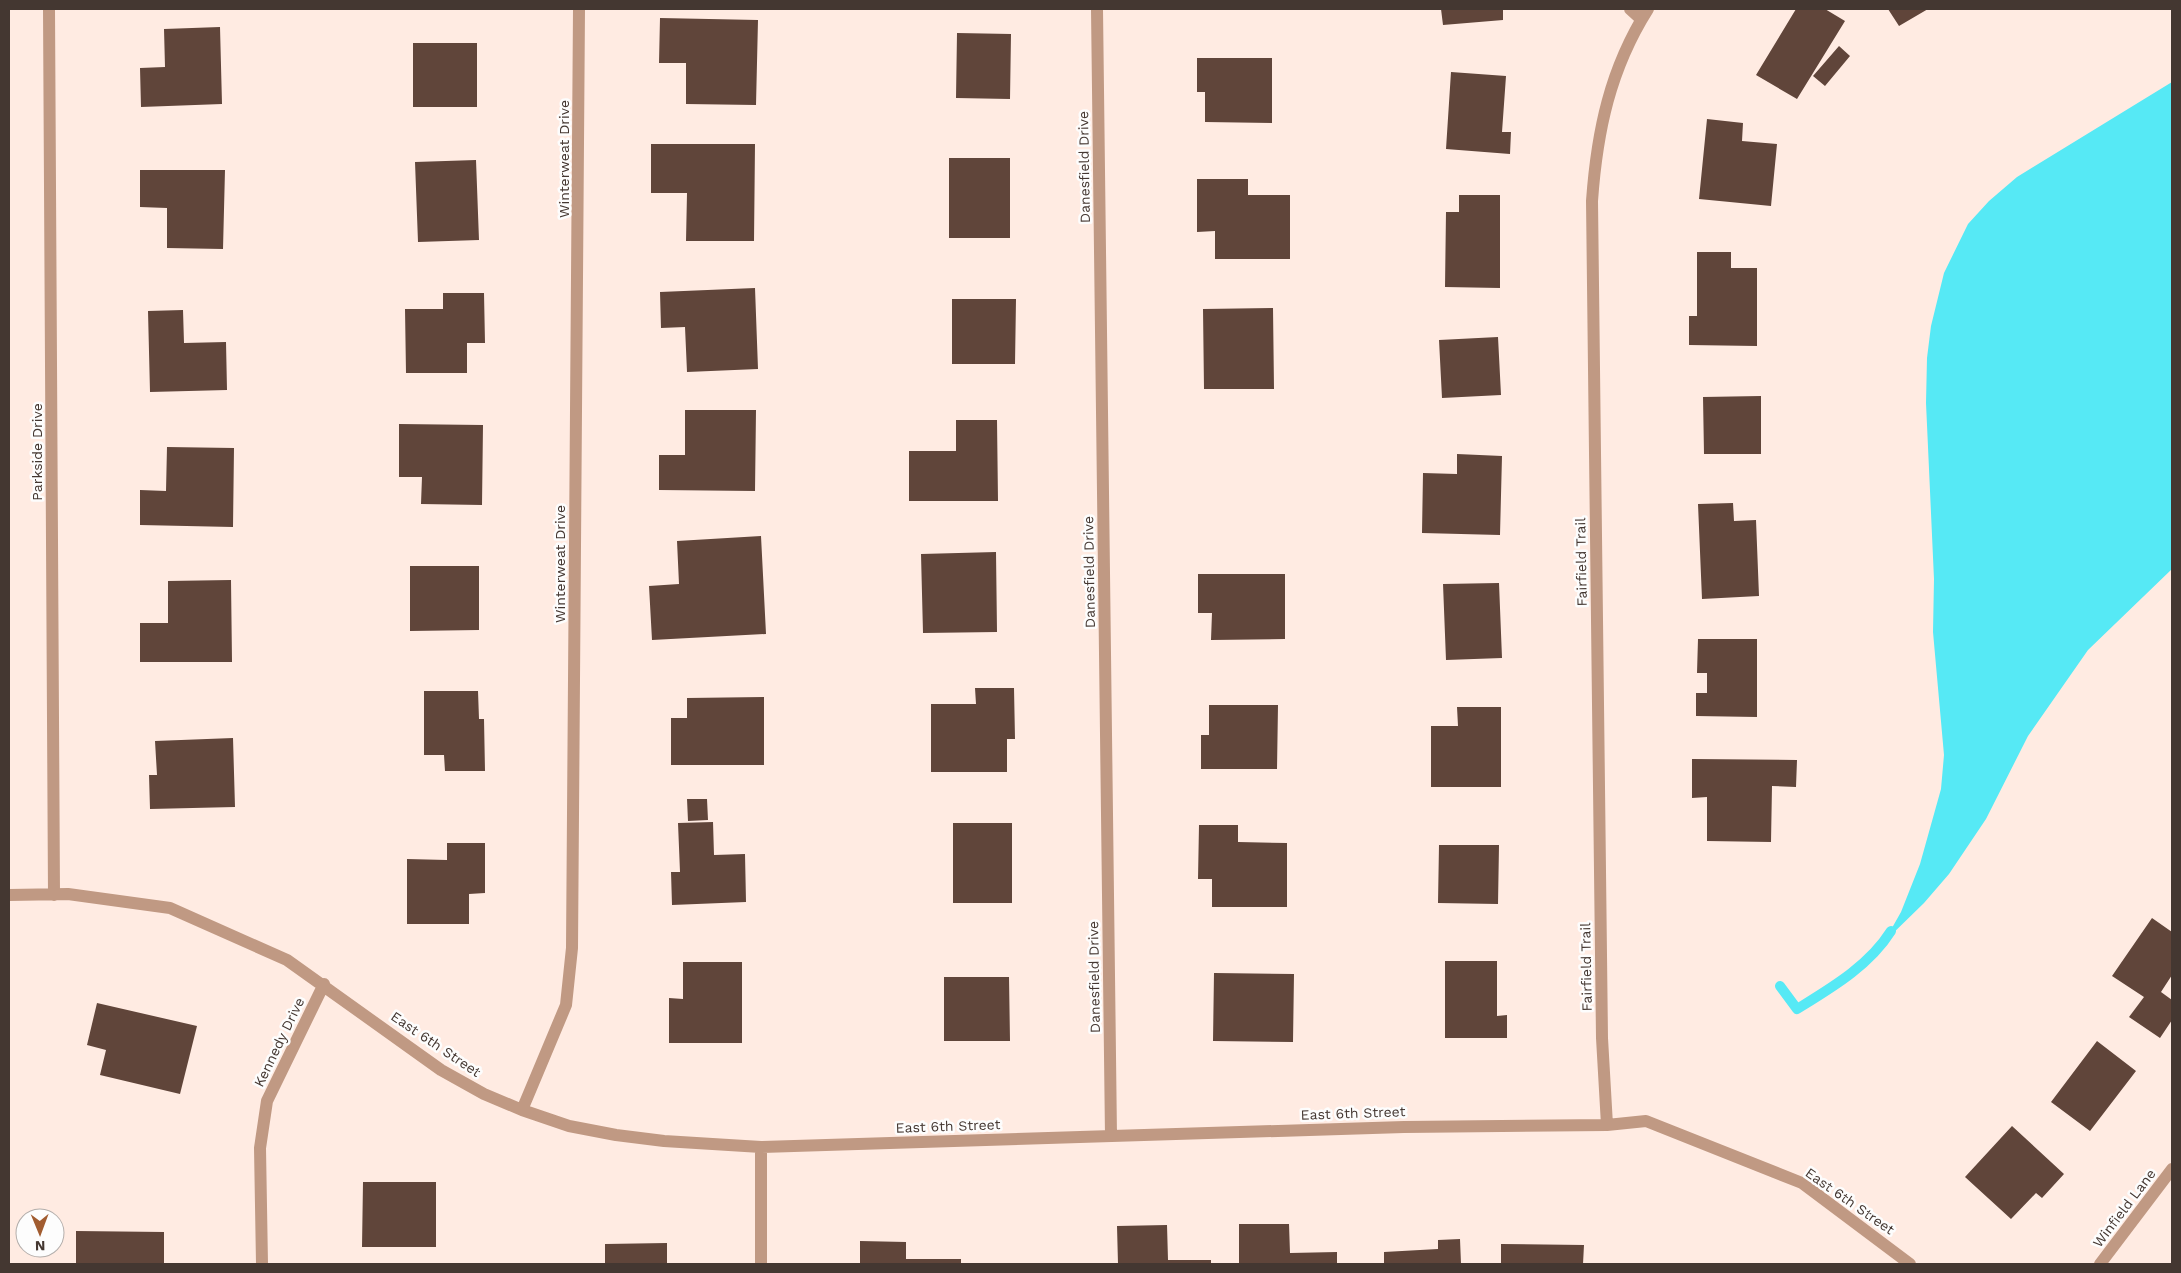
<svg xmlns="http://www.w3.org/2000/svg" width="2181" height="1273" font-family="'Work Sans',sans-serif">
<rect width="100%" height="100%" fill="#ffebe2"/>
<path fill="#56e9f5" d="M 2172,82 L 2172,569 L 2088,650 L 2028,736 L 1986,819 L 1949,874 L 1924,903 L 1884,942 L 1901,912 L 1920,864 L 1941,789 L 1944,755 L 1933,632 L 1934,579 L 1926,403 L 1927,358 L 1931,326 L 1944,273 L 1968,224 L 1989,201 L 2017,177 Z"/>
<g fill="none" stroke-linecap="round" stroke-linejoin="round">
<path stroke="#56e9f5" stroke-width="10" d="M 1780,986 L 1797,1009 C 1831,988 1869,966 1891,931"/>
</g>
<path fill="#60453a" d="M 1441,9 L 1503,9 L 1503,20 L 1443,25 Z
M 1796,9 L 1825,9 L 1845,21 L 1797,99 L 1756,75 Z
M 1888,9 L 1928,9 L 1899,26 Z
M 660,18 L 758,20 L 756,105 L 686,104 L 686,63 L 659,63 Z
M 220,27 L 222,104 L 141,107 L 140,68 L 165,67 L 164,29 Z
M 957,33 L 1011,34 L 1010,99 L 956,98 Z
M 413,43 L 477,43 L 477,107 L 413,107 Z
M 1839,46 L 1850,56 L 1825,86 L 1813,76 Z
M 1197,58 L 1272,58 L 1272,123 L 1205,122 L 1205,92 L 1197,92 Z
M 1451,72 L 1506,76 L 1502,132 L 1511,132 L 1510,154 L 1446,149 Z
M 1707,119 L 1743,123 L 1742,141 L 1777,144 L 1771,206 L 1699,199 Z
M 651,144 L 755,144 L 754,241 L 686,241 L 687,193 L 651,193 Z
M 949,158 L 1010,158 L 1010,238 L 949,238 Z
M 476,160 L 479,240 L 418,242 L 415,162 Z
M 140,170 L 225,170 L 223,249 L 167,248 L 167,208 L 140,207 Z
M 1197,179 L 1248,179 L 1248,195 L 1290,195 L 1290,259 L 1215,259 L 1215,231 L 1197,232 Z
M 1459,195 L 1500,195 L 1500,288 L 1445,287 L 1446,212 L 1459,212 Z
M 1697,252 L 1731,252 L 1731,268 L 1757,268 L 1757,346 L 1689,345 L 1689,316 L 1697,316 Z
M 755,288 L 758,369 L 687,372 L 685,327 L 661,328 L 660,292 Z
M 443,293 L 484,293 L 485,343 L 467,343 L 467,373 L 406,373 L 405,309 L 443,309 Z
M 952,299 L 1016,299 L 1015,364 L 952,364 Z
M 1273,308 L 1274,389 L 1204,389 L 1203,309 Z
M 183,310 L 184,343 L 226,342 L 227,390 L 150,392 L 148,311 Z
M 1498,337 L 1501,395 L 1442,398 L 1439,340 Z
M 1761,396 L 1761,454 L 1704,454 L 1703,397 Z
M 685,410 L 756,410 L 755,491 L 659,490 L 659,455 L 685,455 Z
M 956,420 L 997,420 L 998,501 L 909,501 L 909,451 L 956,451 Z
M 399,424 L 483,425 L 482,505 L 421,504 L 422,477 L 399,477 Z
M 167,447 L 234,448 L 233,527 L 140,525 L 140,490 L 166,491 Z
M 1457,454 L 1502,456 L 1500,535 L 1422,533 L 1423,473 L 1457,474 Z
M 1733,503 L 1734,521 L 1756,520 L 1759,596 L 1702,599 L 1698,504 Z
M 761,536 L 766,634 L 652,640 L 649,586 L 679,584 L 677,541 Z
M 996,552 L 997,632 L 923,633 L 921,554 Z
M 410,566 L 479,566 L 479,630 L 410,631 Z
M 1198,574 L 1285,574 L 1285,639 L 1211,640 L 1212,613 L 1198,613 Z
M 231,580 L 232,662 L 140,662 L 140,623 L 168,623 L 168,581 Z
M 1499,583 L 1502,658 L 1446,660 L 1443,584 Z
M 1698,639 L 1757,639 L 1757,717 L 1696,716 L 1696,693 L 1707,693 L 1707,673 L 1697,673 Z
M 975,688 L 1014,688 L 1015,739 L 1007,739 L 1007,772 L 931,772 L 931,704 L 976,704 Z
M 424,691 L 478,691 L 479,719 L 484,719 L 485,771 L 445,771 L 444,755 L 424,755 Z
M 764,697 L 764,765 L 671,765 L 671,718 L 687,718 L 687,698 Z
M 1209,705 L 1278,705 L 1277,769 L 1201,769 L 1201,735 L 1209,735 Z
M 1457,707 L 1501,707 L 1501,787 L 1431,787 L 1431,726 L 1458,726 Z
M 233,738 L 235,807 L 150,809 L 149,775 L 157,775 L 155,741 Z
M 1692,759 L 1797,760 L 1796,787 L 1772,786 L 1771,842 L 1707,841 L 1707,797 L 1692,798 Z
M 687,799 L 707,799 L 708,820 L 688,821 Z
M 713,822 L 714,855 L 745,854 L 746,902 L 672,905 L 671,872 L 680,872 L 678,823 Z
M 953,823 L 1012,823 L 1012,903 L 953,903 Z
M 1199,825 L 1238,825 L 1238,842 L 1287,843 L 1287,907 L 1212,907 L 1212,879 L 1198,879 Z
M 447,843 L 485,843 L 485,893 L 469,894 L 469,924 L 407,924 L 407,859 L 447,860 Z
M 1439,845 L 1499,845 L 1498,904 L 1438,903 Z
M 2152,918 L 2172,932 L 2172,975 L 2161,992 L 2172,1000 L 2172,1020 L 2160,1038 L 2129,1017 L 2144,997 L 2112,976 Z
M 1445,961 L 1497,961 L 1497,1016 L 1507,1015 L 1507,1038 L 1445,1038 Z
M 683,962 L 742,962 L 742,1043 L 669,1043 L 669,998 L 683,999 Z
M 1214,973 L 1294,974 L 1293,1042 L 1213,1041 Z
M 944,977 L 1009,977 L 1010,1041 L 944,1041 Z
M 97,1003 L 197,1026 L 180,1094 L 100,1075 L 106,1050 L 87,1045 Z
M 2097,1041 L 2136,1071 L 2090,1131 L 2051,1102 Z
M 2012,1126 L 2064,1174 L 2042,1198 L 2036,1193 L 2011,1219 L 1965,1177 Z
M 363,1182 L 436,1182 L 436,1247 L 362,1247 Z
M 1239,1224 L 1289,1224 L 1290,1253 L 1337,1252 L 1337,1264 L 1239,1264 Z
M 1167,1225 L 1168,1260 L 1211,1260 L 1211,1264 L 1118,1264 L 1117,1226 Z
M 76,1231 L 164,1232 L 164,1264 L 76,1264 Z
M 1460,1239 L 1461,1264 L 1384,1264 L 1384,1252 L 1438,1249 L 1438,1240 Z
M 860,1241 L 906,1242 L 906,1259 L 961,1259 L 961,1264 L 860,1264 Z
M 667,1243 L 667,1264 L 605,1264 L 605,1244 Z
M 1501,1244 L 1584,1245 L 1583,1264 L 1501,1264 Z"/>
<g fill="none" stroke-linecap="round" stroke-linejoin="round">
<path stroke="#c09983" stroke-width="12" d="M 49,9 L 54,895
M 1097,9 L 1111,1136
M 1630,9 L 1641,19
M 9,895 L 68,894 L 170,908 L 287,960 L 441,1070 L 484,1094 L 522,1110 L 569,1126 L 616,1135 L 664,1141 L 761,1147 L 1404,1127 L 1607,1125 L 1646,1121 L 1802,1183 L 1910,1264
M 522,1110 L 566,1005 L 572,948 L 579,9
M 1607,1125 L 1602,1038 L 1592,201 C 1597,131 1610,69 1648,9
M 262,1264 L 260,1148 L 267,1101 L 324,984
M 761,1264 L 761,1147
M 2100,1264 L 2172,1169"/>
</g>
<g text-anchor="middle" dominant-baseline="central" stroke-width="5" stroke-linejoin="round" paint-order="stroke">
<g font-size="14" fill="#443731" stroke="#fdfdfd">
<text transform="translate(564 159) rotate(-90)">Winterweat Drive</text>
<text transform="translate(1084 167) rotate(-91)">Danesfield Drive</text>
<text transform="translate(37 452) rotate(-90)">Parkside Drive</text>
<text transform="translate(1581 562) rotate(-91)">Fairfield Trail</text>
<text transform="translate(560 564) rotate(-90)">Winterweat Drive</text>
<text transform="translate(1089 572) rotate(-91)">Danesfield Drive</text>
<text transform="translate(1586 967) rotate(-91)">Fairfield Trail</text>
<text transform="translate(1094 977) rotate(-91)">Danesfield Drive</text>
<text transform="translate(279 1042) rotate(-64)">Kennedy Drive</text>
<text transform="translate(436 1044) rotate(34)">East 6th Street</text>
<text transform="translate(1353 1113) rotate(-2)">East 6th Street</text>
<text transform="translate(948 1126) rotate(-2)">East 6th Street</text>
<text transform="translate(1850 1201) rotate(35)">East 6th Street</text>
<text transform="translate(2124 1208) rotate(-53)">Winfield Lane</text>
</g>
</g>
<rect width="2181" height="1273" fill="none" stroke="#443731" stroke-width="20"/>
<g transform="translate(40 1233) rotate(179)"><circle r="24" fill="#fdfdfd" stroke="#b3aeab"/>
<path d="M0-4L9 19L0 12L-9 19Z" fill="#a15c30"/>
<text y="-8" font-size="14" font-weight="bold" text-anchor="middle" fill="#443731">N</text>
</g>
</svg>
